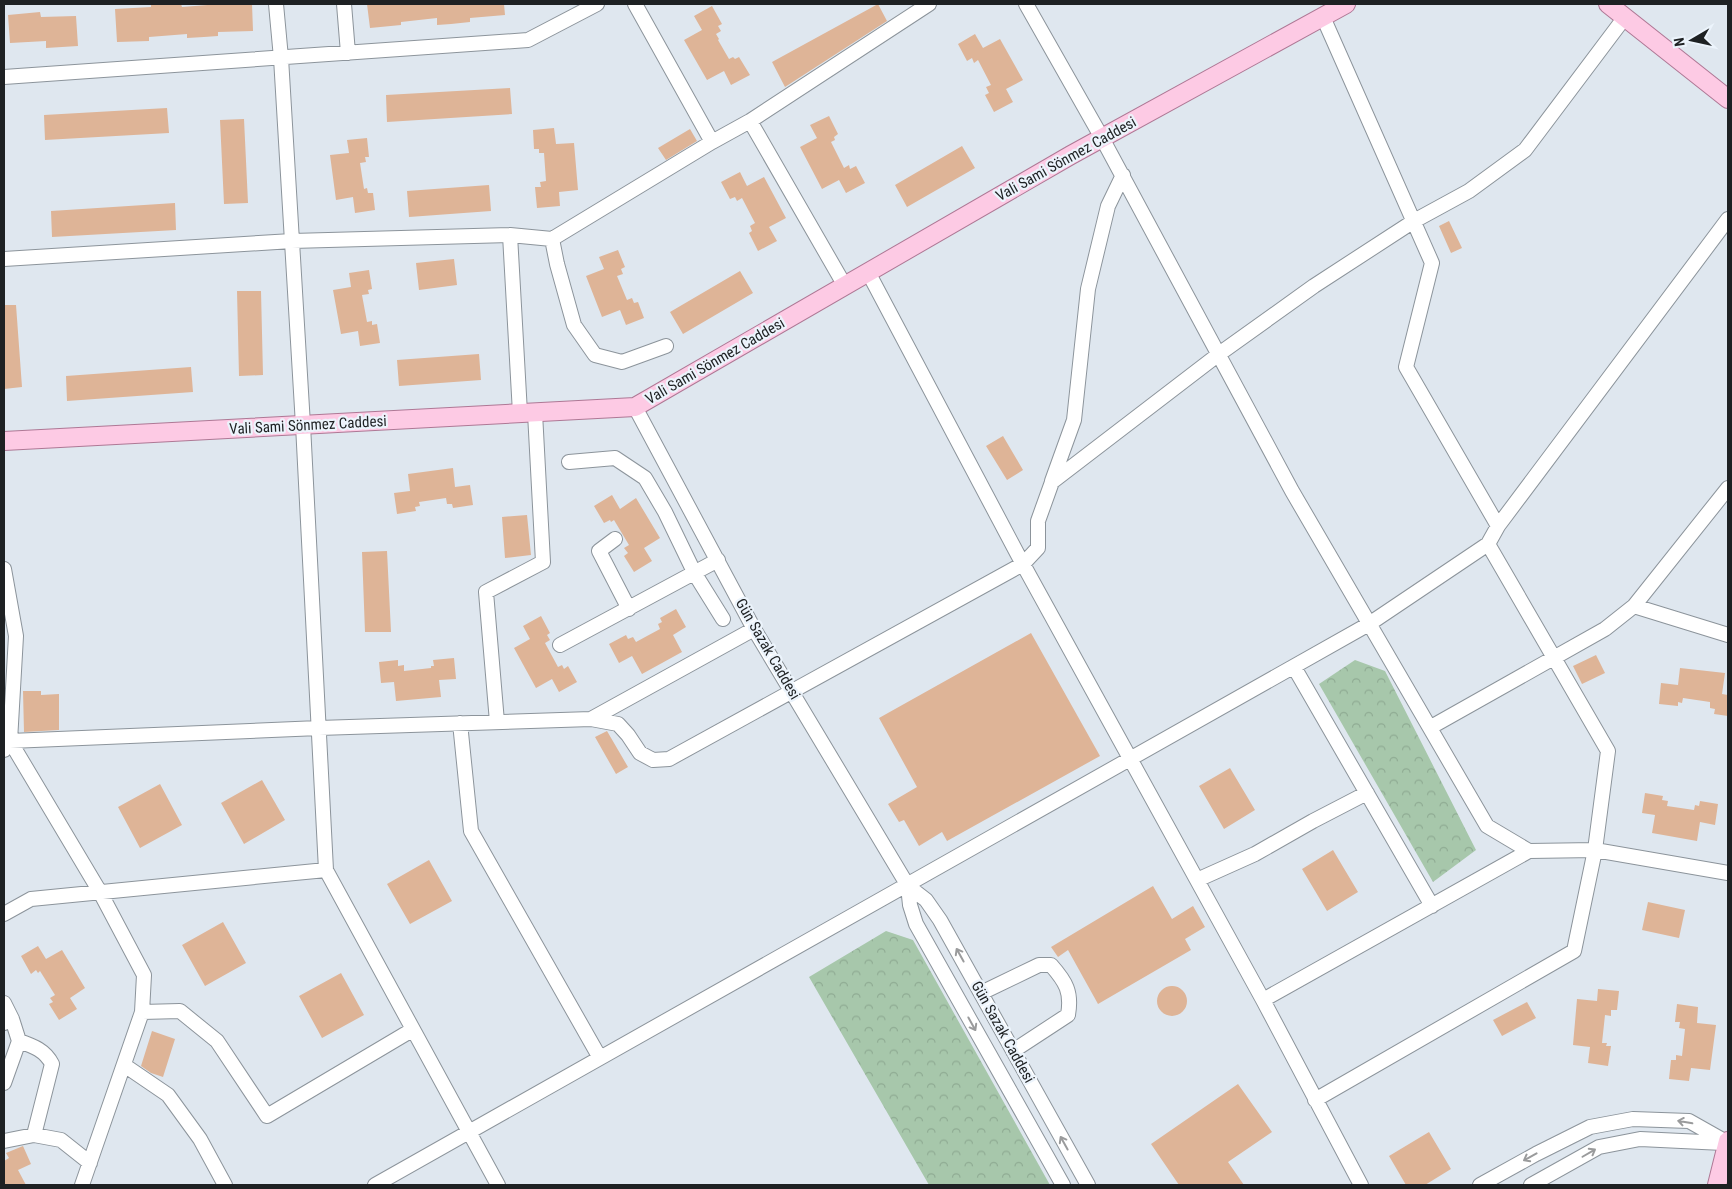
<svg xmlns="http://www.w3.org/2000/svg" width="1732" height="1189" font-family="'Roboto Condensed',sans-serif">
<defs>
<pattern id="park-crowns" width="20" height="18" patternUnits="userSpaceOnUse" patternTransform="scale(1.25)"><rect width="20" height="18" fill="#a7c7ab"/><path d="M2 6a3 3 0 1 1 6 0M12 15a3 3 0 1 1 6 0" fill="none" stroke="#8fab93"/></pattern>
</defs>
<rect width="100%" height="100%" fill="#dfe7ef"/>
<path fill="url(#park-crowns)" d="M 1355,660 L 1385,671 L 1476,850 L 1433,882 L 1319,684 Z
M 886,931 L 913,940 L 1050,1185 L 929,1185 L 809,977 Z"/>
<path fill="#deb497" d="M 151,4 L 181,4 L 182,7 L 220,4 L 252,4 L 253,31 L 218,32 L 218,36 L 204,37 L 187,38 L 187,34 L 149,37 L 149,41 L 117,42 L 115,9 L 151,7 Z
M 367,4 L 504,4 L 505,15 L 470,18 L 470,22 L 451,24 L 437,25 L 437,18 L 401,22 L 401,25 L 370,28 Z
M 878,4 L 887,21 L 785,87 L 772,62 Z
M 712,6 L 722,24 L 718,26 L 721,31 L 716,34 L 719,39 L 718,40 L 729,59 L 733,57 L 735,59 L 739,57 L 750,75 L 731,85 L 724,71 L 707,80 L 684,40 L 702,30 L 694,16 Z
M 40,12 L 41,17 L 76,16 L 78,46 L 46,48 L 46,41 L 10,43 L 8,15 Z
M 975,34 L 983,48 L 1000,39 L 1023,80 L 1006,89 L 1013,102 L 994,112 L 985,95 L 989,93 L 986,87 L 991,85 L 978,60 L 974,63 L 972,58 L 967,61 L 958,44 Z
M 510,88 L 512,114 L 387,122 L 386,95 Z
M 167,108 L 169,133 L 45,140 L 44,115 Z
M 829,116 L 838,134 L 834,137 L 835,140 L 831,142 L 844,168 L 849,165 L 850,169 L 856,166 L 865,183 L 846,193 L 839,180 L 822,189 L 800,147 L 817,138 L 810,125 Z
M 244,119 L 248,203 L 224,204 L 220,120 Z
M 554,128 L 556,144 L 574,143 L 578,190 L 559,192 L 560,206 L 537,208 L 535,187 L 541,187 L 540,182 L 546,181 L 544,153 L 539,153 L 539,149 L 534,149 L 533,130 Z
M 690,129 L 697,141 L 666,160 L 658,148 Z
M 367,138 L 369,157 L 365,157 L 366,162 L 360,163 L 364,189 L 367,188 L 368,193 L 373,193 L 375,210 L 355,213 L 353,197 L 336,200 L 330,155 L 349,153 L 347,140 Z
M 962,146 L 975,168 L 907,207 L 895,185 Z
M 740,172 L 747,186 L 764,177 L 786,218 L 769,227 L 777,241 L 758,251 L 749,233 L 752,231 L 750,226 L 755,223 L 742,198 L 737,201 L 735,197 L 730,199 L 721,182 Z
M 489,185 L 491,211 L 409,217 L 407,191 Z
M 175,203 L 176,230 L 52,237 L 51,211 Z
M 1449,221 L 1462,248 L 1451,253 L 1439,226 Z
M 618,250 L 625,267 L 621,269 L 623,274 L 617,276 L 627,300 L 632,298 L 634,303 L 638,302 L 644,318 L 626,325 L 620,310 L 602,317 L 586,276 L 604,269 L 599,257 Z
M 454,259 L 457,285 L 419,290 L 416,263 Z
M 369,270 L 372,289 L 368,290 L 369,294 L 362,295 L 367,322 L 372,321 L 372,325 L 377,324 L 380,343 L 360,346 L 358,331 L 341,334 L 333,290 L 351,287 L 349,273 Z
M 740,271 L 753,293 L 683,334 L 670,312 Z
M 237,291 L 261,291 L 263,375 L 239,376 Z
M 4,305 L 16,305 L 22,387 L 4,389 Z
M 479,354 L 481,380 L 399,386 L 397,360 Z
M 191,367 L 193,392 L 67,401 L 66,376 Z
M 1003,436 L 1023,470 L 1007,480 L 986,446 Z
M 453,468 L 455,487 L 470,485 L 473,505 L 453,508 L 452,504 L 447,504 L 446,498 L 419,502 L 420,506 L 415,507 L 416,511 L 397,514 L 394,493 L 410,491 L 408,474 Z
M 612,495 L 620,509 L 636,498 L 660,538 L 644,548 L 652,561 L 634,572 L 624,556 L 628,553 L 624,548 L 629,545 L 614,520 L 611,522 L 610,520 L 604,523 L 594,506 Z
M 527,515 L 531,555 L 505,558 L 502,517 Z
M 387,551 L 391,632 L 365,632 L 362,552 Z
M 676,609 L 686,627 L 673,635 L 682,652 L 642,674 L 632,656 L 619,663 L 609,644 L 626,635 L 628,639 L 633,637 L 636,642 L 647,636 L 660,629 L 658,624 L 662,622 L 660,618 Z
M 541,616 L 550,633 L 547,635 L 550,640 L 545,643 L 558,667 L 562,665 L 564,669 L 568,666 L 577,682 L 559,692 L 552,679 L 536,688 L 514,648 L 530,639 L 523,626 Z
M 1031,633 L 1100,756 L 947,841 L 942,832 L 919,846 L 904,820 L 899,822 L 888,804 L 917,787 L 879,718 Z
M 1596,655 L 1605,673 L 1582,684 L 1573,666 Z
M 454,658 L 456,679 L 439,680 L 441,697 L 396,701 L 394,682 L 381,683 L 379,662 L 398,660 L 398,666 L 404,665 L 404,671 L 431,668 L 431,666 L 434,666 L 433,660 Z
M 1680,668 L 1725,673 L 1722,694 L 1728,695 L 1728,716 L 1714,714 L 1715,709 L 1710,708 L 1710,702 L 1683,698 L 1682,703 L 1678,702 L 1678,706 L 1659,704 L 1661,683 L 1678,685 Z
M 23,691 L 41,691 L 41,695 L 59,694 L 59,730 L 24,732 Z
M 607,731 L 628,767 L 616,774 L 595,737 Z
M 1230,768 L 1255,810 L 1224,829 L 1199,786 Z
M 262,780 L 285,820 L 244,844 L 221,803 Z
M 160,784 L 182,825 L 140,848 L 118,807 Z
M 1645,793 L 1663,796 L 1662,800 L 1668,801 L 1667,806 L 1694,810 L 1695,805 L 1699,806 L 1700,801 L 1718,804 L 1715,825 L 1700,822 L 1697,841 L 1652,833 L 1655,815 L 1642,813 Z
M 1333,850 L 1358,892 L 1327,911 L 1302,869 Z
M 429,860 L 452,901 L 410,924 L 387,884 Z
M 1153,886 L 1172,919 L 1193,906 L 1205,927 L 1185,939 L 1191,950 L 1098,1004 L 1068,950 L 1058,957 L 1051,947 Z
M 1648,902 L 1685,910 L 1679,938 L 1642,930 Z
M 223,922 L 246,963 L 205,986 L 182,945 Z
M 38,946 L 46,959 L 62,950 L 85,988 L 70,998 L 77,1009 L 59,1020 L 49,1004 L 53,1002 L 50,998 L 55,995 L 40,971 L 38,973 L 36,970 L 31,974 L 21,956 Z
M 341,973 L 364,1015 L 322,1038 L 299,996 Z
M1157 1001a15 15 0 1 1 30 0a15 15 0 1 1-30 0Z
M 1598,989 L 1619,991 L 1617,1010 L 1611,1010 L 1611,1016 L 1605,1015 L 1602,1043 L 1607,1043 L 1606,1046 L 1611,1046 L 1608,1066 L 1588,1063 L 1590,1047 L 1573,1045 L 1577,999 L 1597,1001 Z
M 1527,1002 L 1536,1018 L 1502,1036 L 1493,1020 Z
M 1677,1004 L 1698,1007 L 1697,1023 L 1716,1025 L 1710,1070 L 1691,1068 L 1689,1081 L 1669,1079 L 1671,1060 L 1676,1060 L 1676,1055 L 1682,1056 L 1685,1029 L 1679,1028 L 1680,1022 L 1675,1022 Z
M 152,1031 L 175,1039 L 163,1077 L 151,1073 L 141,1066 Z
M 1238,1084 L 1272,1132 L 1228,1162 L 1244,1185 L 1179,1185 L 1151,1144 Z
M 1429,1132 L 1451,1169 L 1425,1185 L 1406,1185 L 1389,1156 Z
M 23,1146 L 31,1164 L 18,1170 L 26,1185 L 4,1185 L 4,1161 L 9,1158 L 6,1153 Z"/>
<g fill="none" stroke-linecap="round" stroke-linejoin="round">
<g stroke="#8c949b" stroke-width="16">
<path id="minor" d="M 276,4 L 281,58 L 303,425 L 326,870 L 498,1185
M 344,4 L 348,53
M 635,4 L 712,142
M 1026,4 L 1102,138 L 1292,491 L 1487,826 L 1529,851 L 1595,850 L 1728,873
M 1323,17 L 1432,263 L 1406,367 L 1498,526
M 4,77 L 528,40 L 597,4
M 750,121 L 845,286
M 510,235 L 520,413
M 552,239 L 557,264 L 574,325 L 595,355 L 622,362 L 666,346
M 4,259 L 292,241 L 510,235 L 552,239 L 712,142 L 750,121 L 929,4
M 868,272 L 1018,555 L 1263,1000 L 1361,1185
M 635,407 L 754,629 L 908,886 L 926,900 L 940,920 L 1088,1185
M 569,462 L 615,458 L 645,478 L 665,512 L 695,574 L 723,619
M 1052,481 L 1074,420 L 1088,289 L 1108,206 L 1123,175
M 615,539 L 599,551 L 629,609
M 4,569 L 16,636 L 10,741 L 4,750
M 1634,606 L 1728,635
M 560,645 L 718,560
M 1294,667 L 1432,906
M 591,719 L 618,724 L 628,735 L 640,753 L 653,760 L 669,759 L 1023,564 L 1038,548 L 1038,521 L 1052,482 L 1219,354 L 1314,286 L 1414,221 L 1469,191 L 1525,150 L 1625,17
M 497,722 L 486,592 L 543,562 L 535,413
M 460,723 L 471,831 L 600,1058
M 1431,727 L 1605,629 L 1634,606 L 1728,488
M 1197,880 L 1255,854 L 1313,821 L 1367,793
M 908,886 L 910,905 L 916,924 L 1063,1185
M 4,914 L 31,899 L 326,870
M 981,993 L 1039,965 L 1051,965 C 1066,982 1072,992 1068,1015 L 1013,1051
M 1263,1000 L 1529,851
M 4,1003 L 12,1019 L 4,1023
M 142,1012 L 180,1011 L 217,1041 L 267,1116 L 412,1030
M 12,1019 L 19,1041 C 33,1046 45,1050 52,1064 L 34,1135
M 124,1065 L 168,1095 L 200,1139 L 225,1185
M 4,1083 L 19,1041
M 1315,1100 L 1574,951 L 1595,850 L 1608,751 L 1488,544
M 4,1141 L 34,1135 L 61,1140 L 90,1163
M 82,1185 L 142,1012 L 144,975 L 100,892 L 10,741 L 319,728 L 591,719 L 754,629
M 375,1185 L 1369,624 L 1488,544 L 1498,526 L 1728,219
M 1480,1185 L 1536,1154 L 1590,1127 L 1633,1119 L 1689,1121 L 1728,1143
M 1531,1185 L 1599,1147 L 1640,1139 L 1723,1143"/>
</g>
<g stroke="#ae7895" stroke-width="20">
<path id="major" d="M 1608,4 L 1728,99
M 4,441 L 635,407 L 1071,155 L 1346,4
M 1717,1185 L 1728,1141"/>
</g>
<use href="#minor" stroke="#fff" stroke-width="14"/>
<use href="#major" stroke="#fdcae4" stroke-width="18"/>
</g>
<defs><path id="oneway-shaft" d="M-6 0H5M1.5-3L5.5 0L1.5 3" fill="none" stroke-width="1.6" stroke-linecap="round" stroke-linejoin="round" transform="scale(1.25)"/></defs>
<g stroke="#9a9b9c">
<use href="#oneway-shaft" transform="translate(960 955) rotate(-119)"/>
<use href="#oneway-shaft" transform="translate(972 1024) rotate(61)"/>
<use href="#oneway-shaft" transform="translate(1685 1122) rotate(-170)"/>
<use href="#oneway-shaft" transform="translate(1064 1143) rotate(-119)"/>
<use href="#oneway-shaft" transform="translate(1589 1153) rotate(-30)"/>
<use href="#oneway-shaft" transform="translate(1530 1157) rotate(151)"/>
</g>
<g text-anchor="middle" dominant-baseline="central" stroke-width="4.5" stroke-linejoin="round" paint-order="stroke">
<g font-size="15" fill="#1e2123" stroke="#ecf4fc">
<text transform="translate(1066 159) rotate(-29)">Vali Sami Sönmez Caddesi</text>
<text transform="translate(715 361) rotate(-30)">Vali Sami Sönmez Caddesi</text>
<text transform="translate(308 425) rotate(-3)">Vali Sami Sönmez Caddesi</text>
<text transform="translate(768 649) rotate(60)">Gün Sazak Caddesi</text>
<text transform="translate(1003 1032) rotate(61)">Gün Sazak Caddesi</text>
</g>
</g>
<rect width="1732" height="1189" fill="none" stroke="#1e2123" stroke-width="10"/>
<g transform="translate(1692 40) rotate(261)" stroke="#ecf4fc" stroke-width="4" paint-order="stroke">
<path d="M0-4L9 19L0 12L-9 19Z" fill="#1e2123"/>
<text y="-8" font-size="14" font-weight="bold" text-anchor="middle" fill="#1e2123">N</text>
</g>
</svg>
